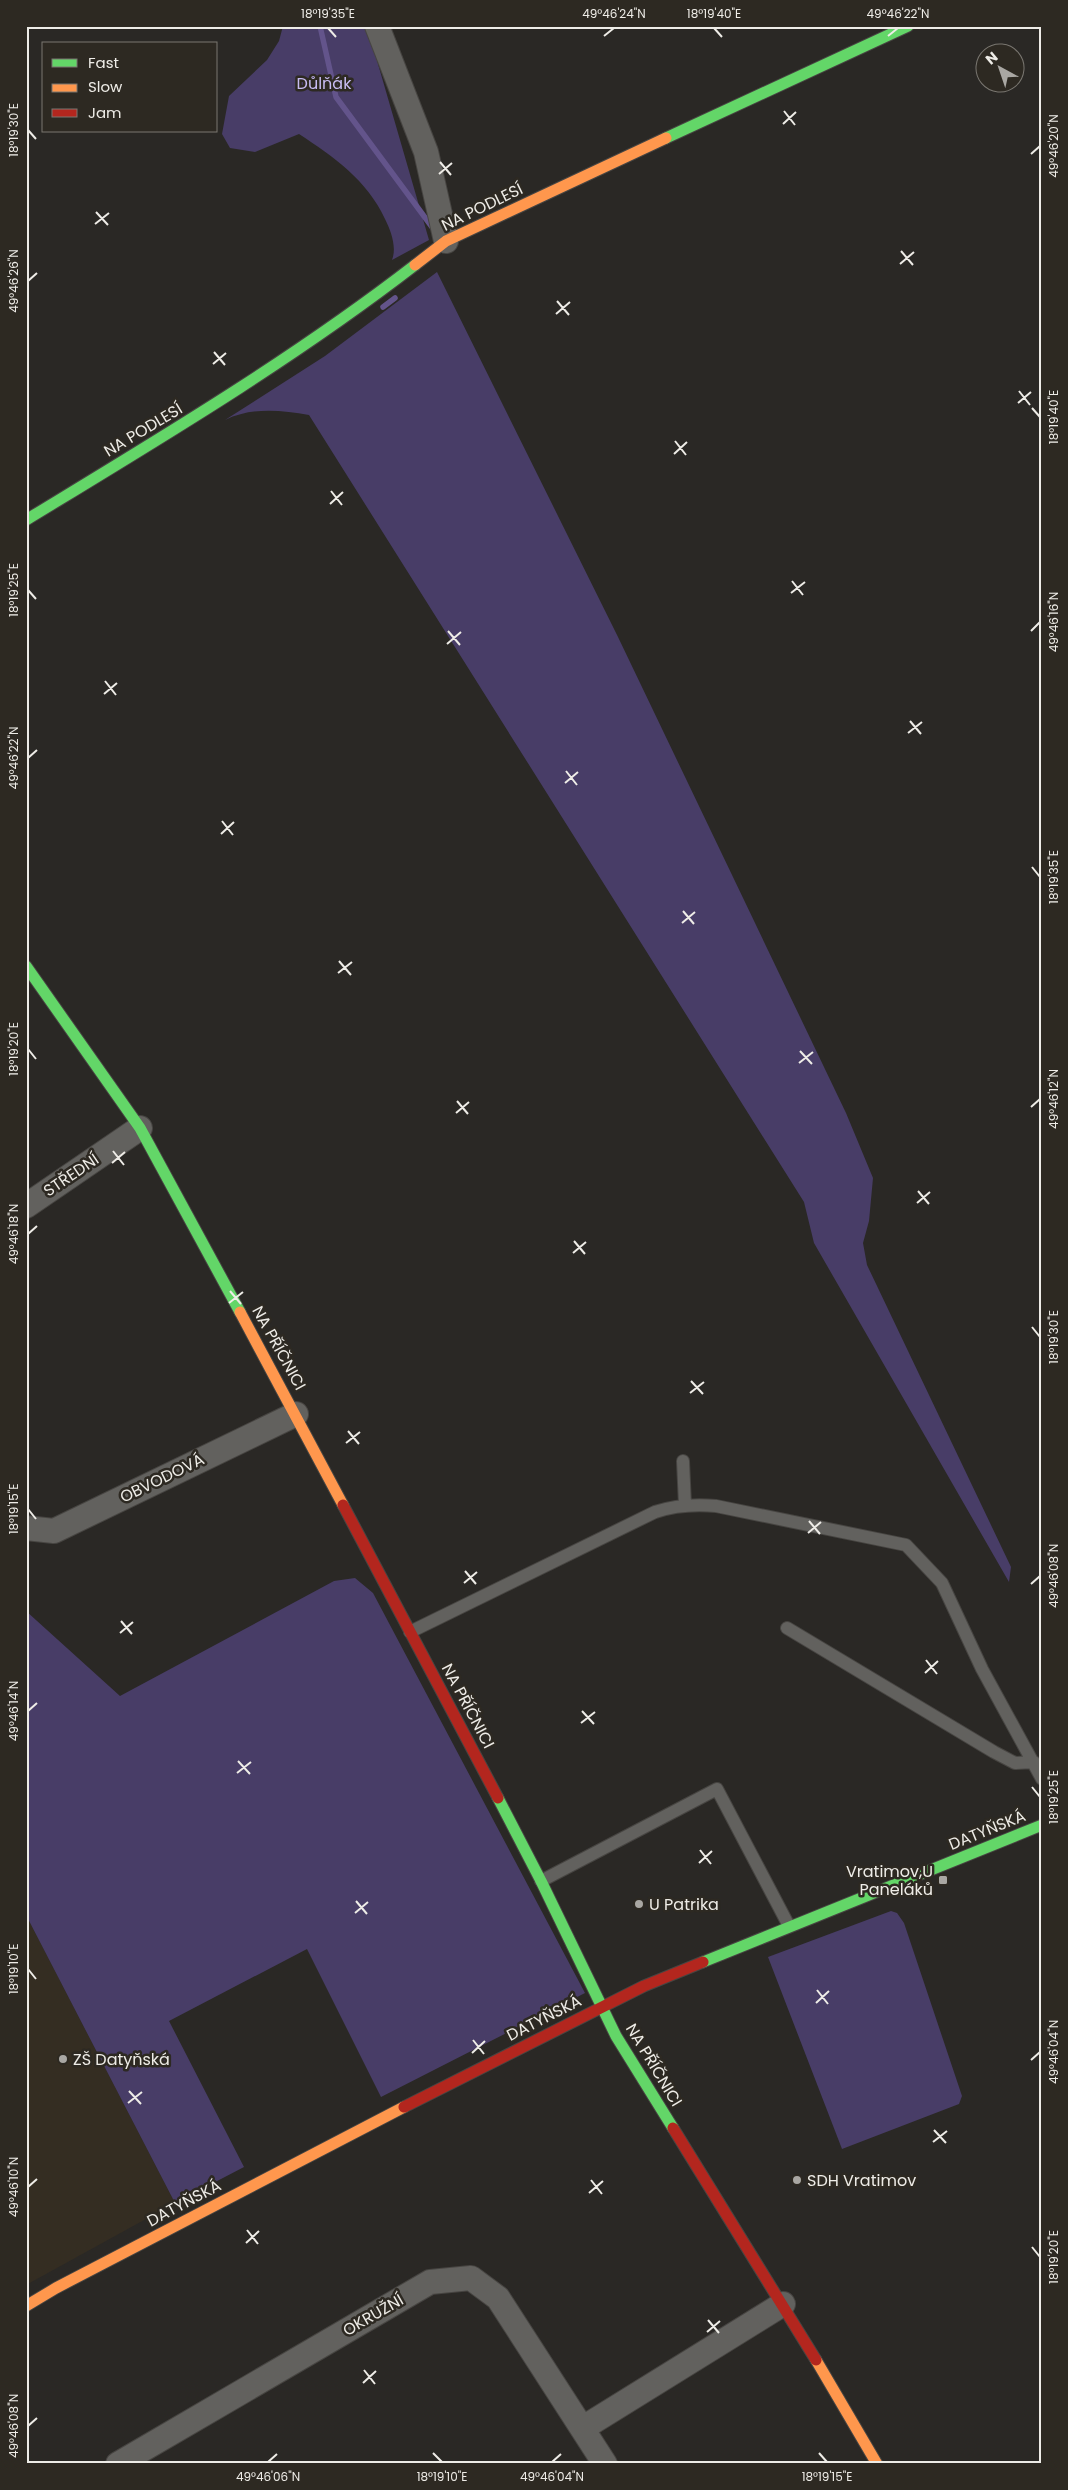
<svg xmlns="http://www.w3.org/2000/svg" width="1068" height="2490" font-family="Poppins,sans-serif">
<rect width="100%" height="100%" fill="#2a2825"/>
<path fill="#342d22" d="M 26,1915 L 175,2203 L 26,2285 Z"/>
<path fill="#483d67" d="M 283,26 L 367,26 L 429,240 L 392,260 C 397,247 391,231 385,219 C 367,180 334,157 299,134 L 255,152 L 230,148 L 222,134 L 229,96 L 267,60 L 279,41 Z
M 437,272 L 618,637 L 846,1113 L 873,1178 L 869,1221 L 863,1243 L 867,1265 L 1011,1567 L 1009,1582 L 814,1243 L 804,1202 L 309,415 C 280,410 252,407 225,420 L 325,356 Z
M 355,1578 L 373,1593 L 585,1993 L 381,2097 L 307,1949 L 169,2021 L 244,2167 L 175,2203 L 26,1915 L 26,1611 L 120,1696 L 334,1581 Z
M 891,1911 L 897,1913 L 904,1923 L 962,2096 L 959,2104 L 842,2149 L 768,1957 Z"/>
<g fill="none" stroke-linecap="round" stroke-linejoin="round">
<path stroke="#63548b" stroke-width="5.5" d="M 320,26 L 336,97 L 432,227
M 383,307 L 395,298"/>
<g stroke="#474542" stroke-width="14">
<path id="lane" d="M 683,1461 L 685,1505
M 787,1628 L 994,1752 L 1015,1763 L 1034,1762
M 410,1632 L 655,1512 C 676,1505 694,1504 716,1506 L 906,1545 L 942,1583 L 982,1669 L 1042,1779
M 541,1881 L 717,1789 L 789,1926"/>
</g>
<g stroke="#474542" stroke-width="26">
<path id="street" d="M 377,26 L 426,152 L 446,241
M 26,1206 L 140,1128
M 26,1528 L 54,1531 L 296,1414
M 583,2428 L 783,2304
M 118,2464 L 430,2282 L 471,2278 L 498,2298 L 605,2464"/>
</g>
<g stroke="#474542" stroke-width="13">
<path id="fast" d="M 666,138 L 908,26
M 26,520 C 159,439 292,360 415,265
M 26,966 L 140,1128 L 240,1312
M 498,1798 L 541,1881 L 616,2036 L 673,2128
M 703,1962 L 1042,1825"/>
</g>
<g stroke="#474542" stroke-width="13">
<path id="slow" d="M 415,265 L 446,241 L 666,138
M 240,1312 L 343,1505
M 26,2306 L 56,2288 L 404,2107
M 816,2360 L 877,2464"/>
</g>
<g stroke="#474542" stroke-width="13">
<path id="jam" d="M 343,1505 L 498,1798
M 404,2107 L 644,1986 L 703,1962
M 673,2128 L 816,2360"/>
</g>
<use href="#lane" stroke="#62615e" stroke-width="12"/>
<use href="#street" stroke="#62615e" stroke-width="24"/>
<use href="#fast" stroke="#63d668" stroke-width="11"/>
<use href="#slow" stroke="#ff974d" stroke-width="11"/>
<use href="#jam" stroke="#b3261e" stroke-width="11"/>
</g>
<path fill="none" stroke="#eeece7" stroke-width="2" d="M 328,28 L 336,37M 714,28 L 722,37M 604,36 L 614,28M 888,36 L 898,28M 784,111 L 795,125M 783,124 L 796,112M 28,130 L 36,139M 1031,154 L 1040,146M 440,162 L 451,175M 439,174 L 452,163M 96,212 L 108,225M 95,224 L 109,213M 901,251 L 913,265M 900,264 L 914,252M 28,281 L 37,273M 557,301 L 569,315M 556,314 L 570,302M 214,352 L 225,365M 213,364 L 226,353M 1019,391 L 1030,405M 1018,403 L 1031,392M 1032,408 L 1040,417M 675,441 L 686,455M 674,454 L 687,442M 331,491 L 342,505M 330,504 L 343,492M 792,581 L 803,595M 28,590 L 36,599M 791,593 L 805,582M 448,631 L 460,645M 1031,631 L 1040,622M 447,644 L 461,632M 105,681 L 116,695M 104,694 L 117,683M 910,721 L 921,734M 908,733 L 922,722M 28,758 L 37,750M 566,771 L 577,785M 565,783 L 578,772M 222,821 L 233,835M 221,834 L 234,822M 1032,867 L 1040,877M 683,911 L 694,924M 682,923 L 695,912M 339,961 L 351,975M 338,973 L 352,962M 28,1049 L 36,1059M 800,1051 L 812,1064M 799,1063 L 813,1052M 457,1101 L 468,1114M 1031,1107 L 1040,1099M 456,1113 L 469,1102M 113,1151 L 124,1165M 112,1163 L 125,1152M 918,1191 L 929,1204M 917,1203 L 930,1192M 28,1234 L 37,1226M 574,1241 L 585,1254M 573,1253 L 586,1242M 230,1291 L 241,1304M 229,1303 L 243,1292M 1032,1327 L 1040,1337M 691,1381 L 703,1394M 690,1393 L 704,1382M 348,1431 L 359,1444M 346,1443 L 360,1432M 28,1509 L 36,1519M 809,1521 L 820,1534M 808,1533 L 821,1522M 465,1571 L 476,1584M 464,1583 L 477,1572M 1031,1584 L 1040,1576M 121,1621 L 132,1634M 120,1633 L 133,1622M 926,1660 L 937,1674M 925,1673 L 938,1661M 28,1711 L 37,1703M 582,1711 L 594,1724M 581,1723 L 595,1712M 238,1761 L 250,1774M 237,1773 L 251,1762M 1032,1787 L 1040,1797M 700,1850 L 711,1864M 699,1863 L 712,1851M 356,1901 L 367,1914M 355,1913 L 368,1902M 28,1969 L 36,1979M 817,1990 L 828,2004M 816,2003 L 829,1991M 473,2040 L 484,2054M 472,2053 L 485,2041M 1031,2060 L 1040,2052M 129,2091 L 141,2104M 128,2103 L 142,2092M 934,2130 L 946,2143M 933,2142 L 947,2131M 591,2180 L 602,2194M 28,2187 L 37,2179M 589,2193 L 603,2181M 247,2230 L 258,2244M 246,2243 L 259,2231M 1032,2247 L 1040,2257M 708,2320 L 719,2333M 707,2332 L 720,2321M 364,2370 L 375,2384M 363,2383 L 376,2371M 28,2426 L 37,2418M 433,2453 L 442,2462M 819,2453 L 827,2462M 268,2462 L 277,2454M 552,2462 L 561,2454"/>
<g fill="#a9a7a3" stroke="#2d2922" stroke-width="2">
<rect x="938" y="1875" width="10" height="10" rx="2.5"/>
<circle cx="639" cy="1904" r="5"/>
<circle cx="63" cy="2059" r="5"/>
<circle cx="797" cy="2180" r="5"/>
</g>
<g text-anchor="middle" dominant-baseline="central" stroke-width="5" stroke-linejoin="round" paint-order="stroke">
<g font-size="16" fill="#c8bcf2" stroke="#2d2922">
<text x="324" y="83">Důlňák</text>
</g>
<g font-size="16" fill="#eeece7" stroke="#2d2922">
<text transform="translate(482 207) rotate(-26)">NA PODLESÍ</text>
<text transform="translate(143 430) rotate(-31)">NA PODLESÍ</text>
<text transform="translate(71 1175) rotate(-34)">STŘEDNÍ</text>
<text transform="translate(279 1348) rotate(61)">NA PŘÍČNICI</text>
<text transform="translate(162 1478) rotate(-26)">OBVODOVÁ</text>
<text transform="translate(468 1706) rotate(62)">NA PŘÍČNICI</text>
<text transform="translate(987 1830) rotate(-22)">DATYŇSKÁ</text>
<text transform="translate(544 2018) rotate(-27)">DATYŇSKÁ</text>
<text transform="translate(654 2065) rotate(59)">NA PŘÍČNICI</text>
<text transform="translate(184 2203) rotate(-28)">DATYŇSKÁ</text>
<text transform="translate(373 2315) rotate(-30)">OKRUŽNÍ</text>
</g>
<g font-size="16" fill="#eeece7" stroke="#2d2922" text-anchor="start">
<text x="933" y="1871" text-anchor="end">Vratimov,U<tspan x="933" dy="18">Paneláků</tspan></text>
<text x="649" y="1904">U Patrika</text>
<text x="73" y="2059">ZŠ Datyňská</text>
<text x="807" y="2180">SDH Vratimov</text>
</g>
</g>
<rect width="1068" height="2490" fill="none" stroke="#2d2922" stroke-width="55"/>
<rect x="42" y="42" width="175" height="90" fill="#2d2922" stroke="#7a7771"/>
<rect x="52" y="59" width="25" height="8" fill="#63d668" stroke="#7a7771"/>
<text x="88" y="68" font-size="15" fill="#eeece7">Fast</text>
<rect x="52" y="84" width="25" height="8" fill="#ff974d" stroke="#7a7771"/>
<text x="88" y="92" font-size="15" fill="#eeece7">Slow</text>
<rect x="52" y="109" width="25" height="8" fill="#b3261e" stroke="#7a7771"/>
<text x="88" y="118" font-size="15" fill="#eeece7">Jam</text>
<g transform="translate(1000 68) rotate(320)"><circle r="24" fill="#2d2922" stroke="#7a7771"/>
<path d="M0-4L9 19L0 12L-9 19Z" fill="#a9a7a3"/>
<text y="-8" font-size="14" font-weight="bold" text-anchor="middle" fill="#eeece7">N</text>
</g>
<rect x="28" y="28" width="1012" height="2434" fill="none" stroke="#eeece7" stroke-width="2"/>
<g font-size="12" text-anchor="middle" fill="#eeece7">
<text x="328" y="18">18°19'35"E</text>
<text x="614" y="18">49°46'24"N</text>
<text x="714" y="18">18°19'40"E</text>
<text x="898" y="18">49°46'22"N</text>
<text transform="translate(14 130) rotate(-90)" y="4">18°19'30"E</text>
<text transform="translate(1054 146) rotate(-90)" y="4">49°46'20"N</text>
<text transform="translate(14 281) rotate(-90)" y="4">49°46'26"N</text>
<text transform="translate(1054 417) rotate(-90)" y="4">18°19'40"E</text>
<text transform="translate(14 590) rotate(-90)" y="4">18°19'25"E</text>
<text transform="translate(1054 622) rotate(-90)" y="4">49°46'16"N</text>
<text transform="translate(14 758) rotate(-90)" y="4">49°46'22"N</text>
<text transform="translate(1054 877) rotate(-90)" y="4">18°19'35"E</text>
<text transform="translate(14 1049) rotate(-90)" y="4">18°19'20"E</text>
<text transform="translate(1054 1099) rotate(-90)" y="4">49°46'12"N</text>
<text transform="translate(14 1234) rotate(-90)" y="4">49°46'18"N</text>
<text transform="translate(1054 1337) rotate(-90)" y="4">18°19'30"E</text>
<text transform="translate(14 1509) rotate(-90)" y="4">18°19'15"E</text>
<text transform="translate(1054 1576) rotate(-90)" y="4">49°46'08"N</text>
<text transform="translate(14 1711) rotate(-90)" y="4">49°46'14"N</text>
<text transform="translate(1054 1797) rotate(-90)" y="4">18°19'25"E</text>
<text transform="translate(14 1969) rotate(-90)" y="4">18°19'10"E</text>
<text transform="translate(1054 2052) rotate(-90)" y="4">49°46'04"N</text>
<text transform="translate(14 2187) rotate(-90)" y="4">49°46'10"N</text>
<text transform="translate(1054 2257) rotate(-90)" y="4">18°19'20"E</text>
<text transform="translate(14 2426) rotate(-90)" y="4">49°46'08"N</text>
<text x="268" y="2481">49°46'06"N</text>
<text x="442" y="2481">18°19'10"E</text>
<text x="552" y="2481">49°46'04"N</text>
<text x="827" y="2481">18°19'15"E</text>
</g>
</svg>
